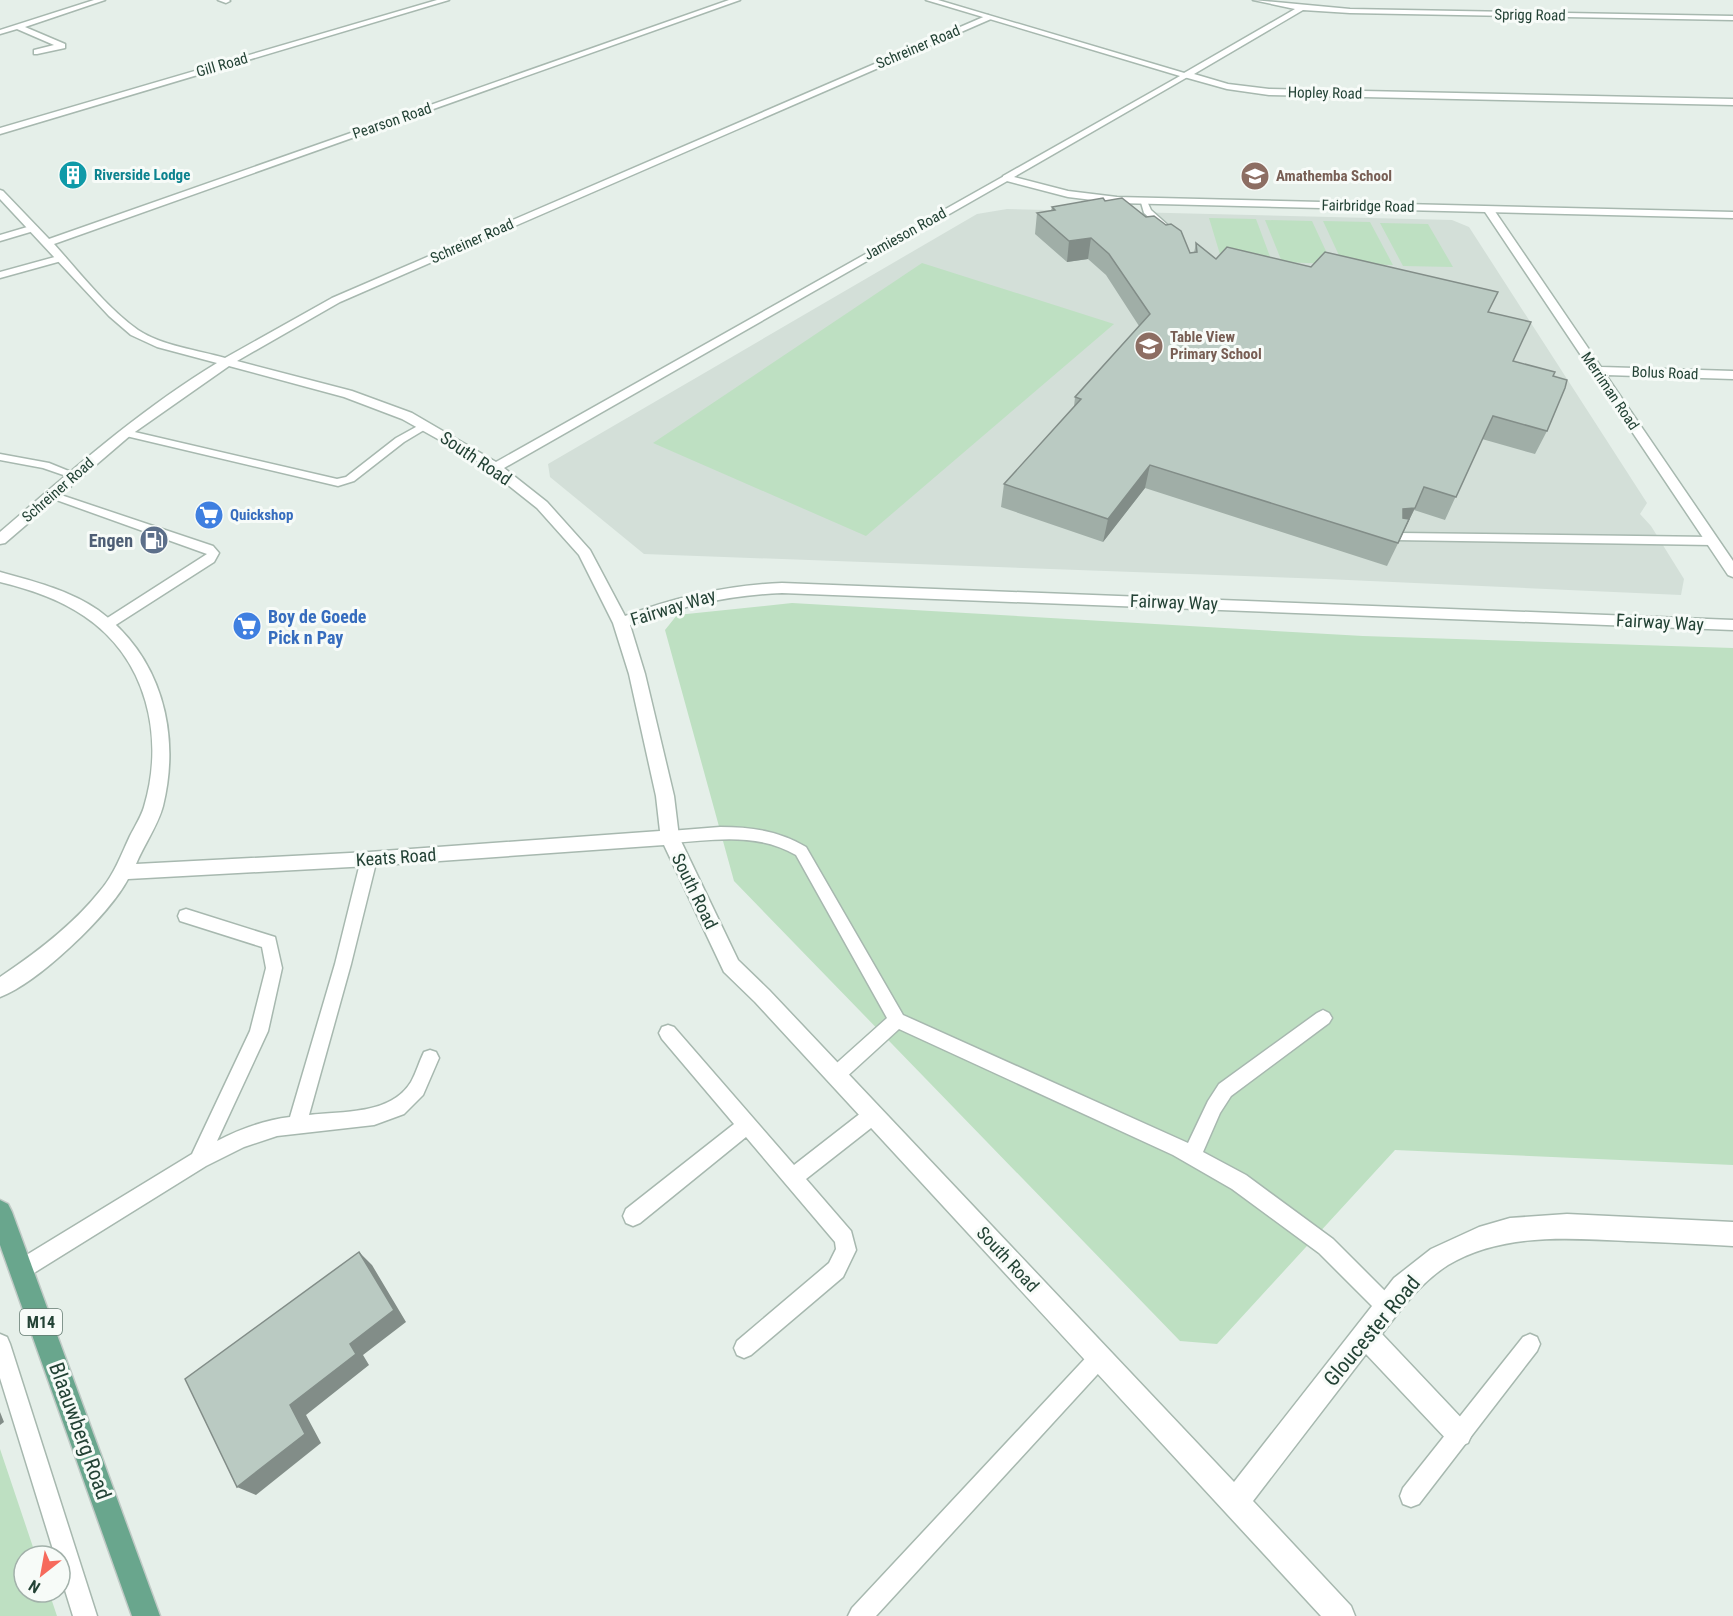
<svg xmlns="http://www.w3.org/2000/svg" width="1733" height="1616" font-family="'Roboto Condensed',sans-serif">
<rect width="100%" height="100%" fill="#e5efe9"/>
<path fill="#d3dfd8" d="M 1007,209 L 1452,220 L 1469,227 L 1647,503 L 1640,514 L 1651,526 L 1684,579 L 1681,595 L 1326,579 L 644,554 L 550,477 L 548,464 L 977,214 Z"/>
<path fill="#bee0c2" d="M 1209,218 L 1256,219 L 1272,262 L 1222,261 Z
M 1265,220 L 1312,221 L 1332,264 L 1282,262 Z
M 1323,221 L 1370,222 L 1393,265 L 1343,264 Z
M 1380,223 L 1428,224 L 1453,267 L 1403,266 Z
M 922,263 L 1114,324 L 866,536 L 653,443 Z
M 792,603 L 1363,636 L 1733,648 L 1733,1165 L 1395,1150 L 1217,1344 L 1180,1341 L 734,881 L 665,630 L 677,615 Z
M 0,1449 L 36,1556 L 24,1556 L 24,1592 L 49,1592 L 57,1616 L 0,1616 Z"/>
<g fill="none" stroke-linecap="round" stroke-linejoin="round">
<g stroke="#a7b8af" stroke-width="3">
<path id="service" d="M 1140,199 L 1146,199 L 1151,210 L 1170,227 L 1170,231 L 1164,231 L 1144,213 Z
M 34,225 L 38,228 L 37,230 L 0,241 L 0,235 Z
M 62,255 L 66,258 L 65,260 L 0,278 L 0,272 Z
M 425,422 L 430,425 L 429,427 L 404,442 L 354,481 L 338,486 L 126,436 L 121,433 L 126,430 L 337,479 L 346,477 L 396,438 Z
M 0,454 L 49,463 L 81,476 L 75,479 L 43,468 L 0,460 Z
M 52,492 L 213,546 L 219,553 L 214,562 L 111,628 L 101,628 L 100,625 L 101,622 L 207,554 L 48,497 L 48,493 Z
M 1399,533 L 1712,537 L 1718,541 L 1712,545 L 1395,540 L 1395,534 Z
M 720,827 C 752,827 779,831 806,847 L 903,1015 L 1188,1143 L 1208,1101 L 1219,1084 L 1317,1013 L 1323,1010 L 1329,1013 L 1332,1018 L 1329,1023 L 1231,1096 L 1220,1113 L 1203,1152 L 1246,1175 L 1333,1239 L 1394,1300 L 1397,1307 L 1394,1314 L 1387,1317 L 1380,1314 L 1319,1253 L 1232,1189 L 1173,1155 L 899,1029 L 842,1081 L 836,1083 L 830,1081 L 827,1075 L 830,1069 L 887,1018 L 796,855 C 757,832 713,840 670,843 L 665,841 L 662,837 L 665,833 L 670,831 Z
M 369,853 L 375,855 L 377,859 L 351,964 L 309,1115 C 342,1111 391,1115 411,1082 C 416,1073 419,1062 424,1052 L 430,1050 L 436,1052 L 439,1058 L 423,1095 L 404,1114 L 374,1125 L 277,1136 L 244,1147 L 206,1166 L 29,1276 L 22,1279 L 15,1276 L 12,1269 L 15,1262 L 192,1154 L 250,1031 L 266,968 L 262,947 L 180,921 L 178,916 L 180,911 L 186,909 L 275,937 L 282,968 L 268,1031 L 217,1141 C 240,1129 265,1120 290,1117 L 335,964 L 361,859 L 363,855 Z
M 668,1025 L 674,1027 L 794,1165 L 866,1109 L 873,1106 L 880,1109 L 882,1115 L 880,1121 L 806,1179 L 851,1231 L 856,1250 L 843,1277 L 751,1355 L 744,1358 L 737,1355 L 734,1348 L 737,1341 L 829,1263 L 836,1249 L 835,1242 L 746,1137 L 640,1223 L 633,1226 L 626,1223 L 623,1216 L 626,1209 L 734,1124 L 662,1039 L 659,1033 L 662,1027 Z
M 0,1334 L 7,1337 L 10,1344 L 97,1616 L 73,1616 L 60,1574 L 60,1556 L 55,1556 L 0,1378 Z
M 1530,1334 L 1537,1337 L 1540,1344 L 1537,1351 L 1419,1504 L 1411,1507 L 1403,1504 L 1400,1496 L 1403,1488 L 1523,1337 Z
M 1100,1346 L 1107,1350 L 1111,1357 L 1107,1364 L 876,1616 L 848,1616 L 852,1608 L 1093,1350 Z"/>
</g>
<g stroke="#a7b8af" stroke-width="3">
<path id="minor" d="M 94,0 L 105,0 L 25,27 L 65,44 L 65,48 L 37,54 L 34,54 L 34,50 L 54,45 L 17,29 L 0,34 L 0,30 Z
M 218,0 L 229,0 L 230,1 L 226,3 Z
M 729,0 L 740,0 L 54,244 C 80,273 106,307 138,330 C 162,346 198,350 225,358 L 332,298 L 988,15 L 991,19 L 340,302 L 237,361 L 352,391 L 412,413 L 496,462 L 1006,175 L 1011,178 L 1009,180 L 504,468 L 547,502 L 590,550 L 625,616 C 676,597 727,585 782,583 L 1733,620 L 1733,630 L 782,593 C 728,595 680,606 630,625 L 645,674 L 674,796 L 679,837 L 738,960 L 769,990 L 1234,1482 L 1394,1278 L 1431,1249 L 1479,1227 L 1510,1218 L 1567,1214 L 1733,1222 L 1733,1246 C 1698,1244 1663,1242 1627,1241 C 1567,1238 1502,1233 1448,1265 C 1421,1282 1401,1309 1382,1334 L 1468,1425 L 1472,1434 L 1468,1443 L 1459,1447 L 1450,1443 L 1366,1354 L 1253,1501 L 1351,1606 L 1355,1616 L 1321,1616 L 755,1002 L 724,972 L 664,845 L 369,866 L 128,879 C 109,915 38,983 0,997 L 0,977 C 36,953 73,925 100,891 C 114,875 121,855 130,836 C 135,826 141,817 144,807 C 165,737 147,658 84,616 C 59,599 29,589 0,582 L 0,572 C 33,581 69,590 98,610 C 161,656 181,732 163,806 C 158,825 144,845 136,864 L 369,852 L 660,831 L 656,796 L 629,674 L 613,623 L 579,555 L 537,508 L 479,462 L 402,419 L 344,397 L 229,366 L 132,434 L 5,543 L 0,544 L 0,532 C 70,472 138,411 217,363 L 157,347 L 131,335 L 109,316 L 0,199 L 0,190 L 3,191 L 49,239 Z
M 1253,0 L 1350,9 L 1733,16 L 1733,20 L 1350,13 L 1303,10 L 1194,74 L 1228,84 L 1269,89 L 1733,99 L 1733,105 L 1269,95 L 1227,89 L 1184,77 L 1184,73 L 1295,9 Z
M 1484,207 L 1492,207 L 1601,367 L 1733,371 L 1733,379 L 1606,375 L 1733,561 L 1733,577 L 1728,575 L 1483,209 Z"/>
</g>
<g stroke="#a7b8af" stroke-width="3">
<path id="tertiary" d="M 437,0 L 449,0 L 0,134 L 0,128 Z
M 926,0 L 938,0 L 1191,75 L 1014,177 L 1068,191 L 1117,197 L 1733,212 L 1733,218 L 1117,203 L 1068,197 L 1003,180 L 1003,176 L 1180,76 Z"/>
</g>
<g stroke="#c1cac6" stroke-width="3">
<path id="primary" d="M 0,1200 L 8,1204 L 12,1212 L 160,1616 L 132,1616 L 0,1245 Z"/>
</g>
<use href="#service" fill="#fff" fill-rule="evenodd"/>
<use href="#minor" fill="#fff" fill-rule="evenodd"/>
<use href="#tertiary" fill="#fff" fill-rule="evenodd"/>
<use href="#primary" fill="#69a68d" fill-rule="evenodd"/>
</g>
<path fill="#a0aea7" d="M 1105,201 L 1190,253 L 1194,253 L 1196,243 L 1216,259 L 1490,312 L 1513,361 L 1553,376 L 1547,431 L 1535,454 L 1482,439 L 1445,520 L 1414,510 L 1387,566 L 1145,488 L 1103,542 L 1001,507 L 1004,484 L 1074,407 L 1075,397 L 1139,326 L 1106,275 L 1088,259 L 1067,262 L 1035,234 L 1037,213 L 1051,211 L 1052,207 Z"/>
<path fill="#828d88" d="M 1091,238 L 1088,259 L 1067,262 L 1069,241 Z
M 1150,465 L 1145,488 L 1103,542 L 1108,519 Z
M 1424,487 L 1414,510 L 1387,566 L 1398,543 L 1403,509 Z
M 359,1252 L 372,1265 L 406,1322 L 363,1355 L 369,1365 L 306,1415 L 321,1443 L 256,1495 L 237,1487 L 290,1405 Z
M 0,1412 L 4,1422 L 0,1425 Z"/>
<path fill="#bacac2" stroke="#828d88" stroke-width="1.5" d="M 1103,198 L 1105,201 L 1122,198 L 1146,217 L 1154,216 L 1166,225 L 1171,224 L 1181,231 L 1190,253 L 1197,252 L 1196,243 L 1216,259 L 1227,247 L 1311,267 L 1325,252 L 1498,292 L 1488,312 L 1531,322 L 1513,361 L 1555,372 L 1553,376 L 1567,380 L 1565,388 L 1547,431 L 1493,416 L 1456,497 L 1424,487 L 1415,508 L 1403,509 L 1403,518 L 1409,519 L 1398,543 L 1150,465 L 1108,519 L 1004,484 L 1081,399 L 1075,397 L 1150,314 L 1109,254 L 1091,238 L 1069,241 L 1037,213 L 1055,210 L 1052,207 Z
M 359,1252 L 394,1310 L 350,1344 L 356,1354 L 290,1405 L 305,1434 L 237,1487 L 185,1379 Z"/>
<defs>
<g id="building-disc" transform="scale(1.5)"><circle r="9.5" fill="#0f9aa8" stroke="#f7fbf8"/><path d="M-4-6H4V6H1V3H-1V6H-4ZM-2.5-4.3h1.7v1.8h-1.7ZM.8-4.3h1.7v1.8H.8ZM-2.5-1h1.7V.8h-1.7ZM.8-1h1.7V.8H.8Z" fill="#fff"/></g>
<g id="school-disc" transform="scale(1.5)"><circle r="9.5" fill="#8d6e63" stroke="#f7fbf8"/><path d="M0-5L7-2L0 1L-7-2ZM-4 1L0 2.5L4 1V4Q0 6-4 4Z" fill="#fff"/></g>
<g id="supermarket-disc" transform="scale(1.5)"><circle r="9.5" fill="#3f7fe0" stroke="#f7fbf8"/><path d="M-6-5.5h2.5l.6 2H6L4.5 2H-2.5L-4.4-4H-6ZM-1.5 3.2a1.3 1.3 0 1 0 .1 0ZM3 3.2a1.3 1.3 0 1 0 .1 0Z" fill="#fff"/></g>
<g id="fuel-disc" transform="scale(1.5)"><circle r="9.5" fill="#5c6f8a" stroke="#f7fbf8"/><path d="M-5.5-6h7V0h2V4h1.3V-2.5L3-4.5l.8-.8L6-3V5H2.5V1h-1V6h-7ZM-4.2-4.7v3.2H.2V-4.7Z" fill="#fff"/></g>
</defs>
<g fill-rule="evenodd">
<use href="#building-disc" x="73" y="175"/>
<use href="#school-disc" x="1255" y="176"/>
<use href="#school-disc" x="1149" y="346"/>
<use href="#supermarket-disc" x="209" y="515"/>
<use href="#fuel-disc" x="154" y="540"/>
<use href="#supermarket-disc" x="247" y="626"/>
</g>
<g text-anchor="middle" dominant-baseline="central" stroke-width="6" stroke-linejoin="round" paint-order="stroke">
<g font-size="15" fill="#234235" stroke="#f7fbf8">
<text transform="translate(1530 15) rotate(1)">Sprigg Road</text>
<text transform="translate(918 47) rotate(-23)">Schreiner Road</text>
<text transform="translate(222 65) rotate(-16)">Gill Road</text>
<text transform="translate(1325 93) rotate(1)">Hopley Road</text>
<text transform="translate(392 121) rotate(-19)">Pearson Road</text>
<text transform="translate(1368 206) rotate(1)">Fairbridge Road</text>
<text transform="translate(905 234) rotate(-29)">Jamieson Road</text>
<text transform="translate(472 241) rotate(-24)">Schreiner Road</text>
<text transform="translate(1665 373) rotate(2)">Bolus Road</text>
<text transform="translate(1610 391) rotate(56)">Merriman Road</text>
<text transform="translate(58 490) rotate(-41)">Schreiner Road</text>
</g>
<g font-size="15" font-weight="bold" fill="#0d838f" stroke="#f7fbf8" text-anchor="start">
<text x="94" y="175">Riverside Lodge</text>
</g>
<g font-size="15" font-weight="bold" fill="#785e54" stroke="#f7fbf8" text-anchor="start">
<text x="1276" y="176">Amathemba School</text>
<text x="1170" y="337">Table View<tspan x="1170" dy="17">Primary School</tspan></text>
</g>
<g font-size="15" font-weight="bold" fill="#366cbe" stroke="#f7fbf8" text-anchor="start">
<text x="230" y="515">Quickshop</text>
</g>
<rect fill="#f7fbf8" stroke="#637a70" stroke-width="1.5" x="20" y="1309" width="42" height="26" rx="4.5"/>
<g font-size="16" font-weight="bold" fill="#234235">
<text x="41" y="1322">M14</text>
</g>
<g font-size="18" fill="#234235" stroke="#f7fbf8">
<text transform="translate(476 458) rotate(34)">South Road</text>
<text transform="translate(1174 602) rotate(2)">Fairway Way</text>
<text transform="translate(673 607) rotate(-17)">Fairway Way</text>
<text transform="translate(1660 622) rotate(3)">Fairway Way</text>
<text transform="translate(396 857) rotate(-4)">Keats Road</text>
<text transform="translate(695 891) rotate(64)">South Road</text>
<text transform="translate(1008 1259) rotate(47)">South Road</text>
</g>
<g font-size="18" font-weight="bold" fill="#4e5e75" stroke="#f7fbf8" text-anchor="end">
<text x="133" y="540">Engen</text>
</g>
<g font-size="18" font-weight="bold" fill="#366cbe" stroke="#f7fbf8" text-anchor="start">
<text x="268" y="616">Boy de Goede<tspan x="268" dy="21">Pick n Pay</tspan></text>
</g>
<g font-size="21" fill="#234235" stroke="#f7fbf8">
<text transform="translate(1372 1331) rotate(-50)">Gloucester Road</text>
<text transform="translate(80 1431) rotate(70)">Blaauwberg Road</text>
</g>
</g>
<g transform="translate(42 1574) rotate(211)"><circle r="28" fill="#f7fbf8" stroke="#a2b1aa" stroke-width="1.5"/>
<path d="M0-4.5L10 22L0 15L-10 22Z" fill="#f66a5c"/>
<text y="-9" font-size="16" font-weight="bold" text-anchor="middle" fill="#234235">N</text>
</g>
</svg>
